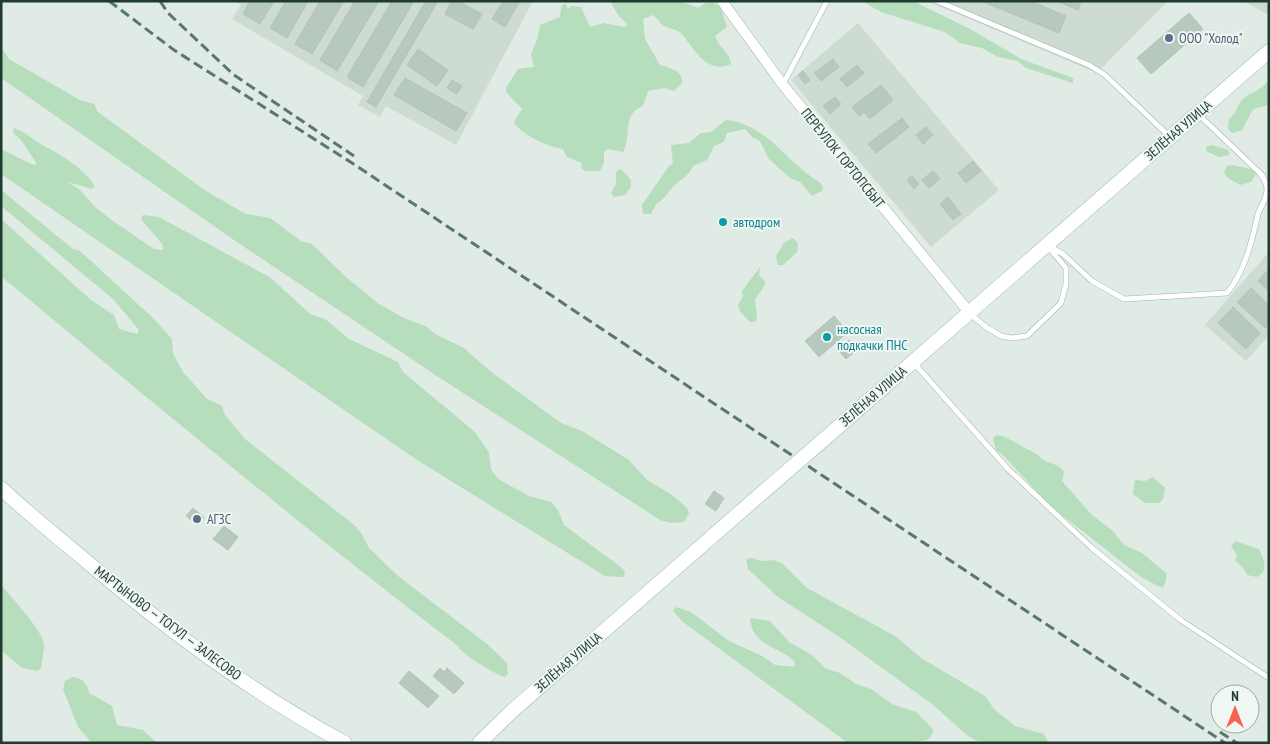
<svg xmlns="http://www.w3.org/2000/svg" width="1270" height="744" font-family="'PT Sans Narrow',sans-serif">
<rect width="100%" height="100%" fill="#dfebe4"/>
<path fill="#cddbd2" d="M 234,1 L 533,1 L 456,145 L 386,106 L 380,117 L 358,105 L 363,96 L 232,19 L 241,5 Z
M 927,1 L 1168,1 L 1097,73 Z
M 1243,1 L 1269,1 L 1269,15 Z
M 858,23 L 999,190 L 931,247 L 791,80 Z
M 1269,252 L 1269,335 L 1246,361 L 1205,325 Z"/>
<path fill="#b6ddbc" d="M 610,1 L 680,1 L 698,8 L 707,2 L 713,2 L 721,8 L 727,27 L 715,36 C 718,47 730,52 731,64 C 707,75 694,49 682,34 C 677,29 670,29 664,26 C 659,23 658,18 653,15 L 643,19 L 645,39 L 660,65 C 670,68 683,70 682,83 L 674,91 L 665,88 L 648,91 L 643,106 C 621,114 632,137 623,152 L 608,149 L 604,152 L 604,162 L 600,171 L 585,171 L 581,168 L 582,163 L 567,157 L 563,149 C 549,147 521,135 514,122 L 522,109 L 507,93 L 506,88 L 518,69 L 534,67 L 531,54 L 537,40 L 540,25 L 560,17 L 561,7 L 565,3 L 568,9 L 571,6 L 581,7 L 590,27 L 604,23 L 624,27 L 628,25 L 618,15 Z
M 862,1 L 913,1 L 970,29 L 1021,59 L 1073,78 L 1073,83 L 1026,68 L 1018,61 L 998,57 L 982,48 L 960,43 L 945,32 L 881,12 Z
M 1,47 L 9,59 L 80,100 L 94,104 L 98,112 L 206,191 L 246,214 L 270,218 L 301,241 L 312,244 L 346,277 L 379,304 L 402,317 L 427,327 L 435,334 L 464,348 L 490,371 L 561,423 L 582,431 L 629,460 L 647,480 L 672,495 L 687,508 L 689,513 L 684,522 L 670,523 L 660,520 L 437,376 L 234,240 L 1,78 Z
M 1269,79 L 1269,105 L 1253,109 L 1242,130 L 1232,133 L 1228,129 L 1229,119 C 1237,112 1237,105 1243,99 C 1253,90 1260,93 1269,79 Z
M 726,120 C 769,125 785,162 819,182 L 823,186 L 822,191 L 812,196 L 800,182 L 790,178 L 769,159 L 760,141 L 752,137 L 745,129 L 727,133 L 724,142 L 714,146 L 707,160 L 693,166 C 688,177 681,179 673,187 C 666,194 665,199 656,204 L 651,214 L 643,214 L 642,205 L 669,166 L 673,164 L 671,145 L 689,143 L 701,133 L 711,132 Z
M 14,128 C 26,132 33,140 44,146 C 63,156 83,168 95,186 L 92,189 L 68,182 L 80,190 L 96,208 L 113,221 L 154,249 L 163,250 L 163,245 L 141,219 L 143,215 L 159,217 L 271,278 L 310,314 L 325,319 L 349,339 L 398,362 L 403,372 L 475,432 L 489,453 L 491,469 L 498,479 L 529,496 L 551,502 L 558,510 L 564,525 L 622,568 L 625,572 L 624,577 L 605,576 L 417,460 L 1,174 L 1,149 L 33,165 L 37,164 L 21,140 L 13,133 Z
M 1212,145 L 1228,150 L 1229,155 L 1219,157 L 1206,151 L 1206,147 Z
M 1233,165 L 1254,170 L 1256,174 L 1251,182 L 1240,185 L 1228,178 L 1224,172 L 1227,166 Z
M 621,169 L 631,180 L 631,187 L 625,195 L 614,197 L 611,193 L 616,184 L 616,172 Z
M 1,190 L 73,249 L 80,251 L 153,318 L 172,339 L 173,354 L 183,372 L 206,398 L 222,406 L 225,415 L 245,439 L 354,525 L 361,533 L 369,548 L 398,576 L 487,644 L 507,663 L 508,674 L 504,677 C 494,673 462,655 458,646 C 302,527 152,402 1,276 L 1,219 L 91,300 L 114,315 L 119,329 L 137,334 L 139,330 L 114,300 L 1,206 Z
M 793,238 L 798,243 L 797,252 L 783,265 L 778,265 L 776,256 L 784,243 Z
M 760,267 L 759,275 L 766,283 L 755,300 L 757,317 L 755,322 L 750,322 L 740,311 L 738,305 L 743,296 L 742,291 Z
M 997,435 L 1005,437 L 1038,455 C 1043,464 1057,461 1064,472 L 1062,481 L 1091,514 L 1114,532 L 1124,545 L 1142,553 L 1167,574 L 1165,584 L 1162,588 L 1141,577 L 1049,505 L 1005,457 L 996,450 L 993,438 Z
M 1153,477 L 1165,488 L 1163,499 L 1159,503 L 1145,503 L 1133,494 L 1135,480 L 1145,481 Z
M 1235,541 L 1259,549 C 1264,560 1269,570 1257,577 L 1247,575 C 1245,568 1239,565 1235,560 L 1237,555 L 1231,546 Z
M 752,558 L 761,561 L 774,560 L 783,564 L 807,588 L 895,636 L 921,658 L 985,696 L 994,709 L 1015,726 L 1044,734 L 1048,743 L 981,743 L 968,736 L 932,704 L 838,636 L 778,597 L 748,569 L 746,559 Z
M 1,585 C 11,597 44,632 44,645 C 44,649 42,663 41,668 L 37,671 L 22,668 L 1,650 Z
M 676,607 L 691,612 L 729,641 L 762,656 L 775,665 L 794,667 L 795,662 C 779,645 753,648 750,618 L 770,621 L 789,642 L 812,655 L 825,668 L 840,673 L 856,684 L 871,689 L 892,704 L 916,712 L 934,730 L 929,739 L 919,742 L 848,743 L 683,622 L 673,611 Z
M 72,677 C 81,677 88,684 89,693 L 112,706 L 117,725 L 143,730 L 157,743 L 92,743 L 78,727 L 63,689 L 65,681 Z"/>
<path fill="#b7c8bf" stroke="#b1c4ba" d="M 250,1 L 274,1 L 260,24 L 243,14 Z
M 286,1 L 308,1 L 287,38 L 270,28 Z
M 320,1 L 344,1 L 312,54 L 295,44 Z
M 355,1 L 379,1 L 337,71 L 320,60 Z
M 392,1 L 414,1 L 363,87 L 347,77 Z
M 426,1 L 438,1 L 376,107 L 367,102 Z
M 451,1 L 458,1 L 482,14 L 473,29 L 445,14 Z
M 503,1 L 520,1 L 505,27 L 492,19 Z
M 981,1 L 1030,1 L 1066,16 L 1059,33 Z
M 1057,1 L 1081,1 L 1078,10 Z
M 1189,13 L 1203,29 L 1151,74 L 1137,58 Z
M 418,49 L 448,70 L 437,86 L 407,65 Z
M 833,59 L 839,67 L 821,81 L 814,73 Z
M 857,65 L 864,73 L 847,87 L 840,79 Z
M 803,71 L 810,80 L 805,84 L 798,75 Z
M 405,78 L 467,113 L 456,131 L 394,95 Z
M 452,80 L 462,86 L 457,94 L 447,88 Z
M 881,85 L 893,100 L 870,119 L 864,112 L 859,116 L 852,107 Z
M 835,97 L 841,104 L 830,114 L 823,106 Z
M 902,118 L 909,127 L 876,153 L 868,144 Z
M 926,127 L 933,135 L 923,144 L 916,135 Z
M 973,161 L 981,171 L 966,183 L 958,173 Z
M 933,171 L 940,179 L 929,188 L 922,180 Z
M 912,176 L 919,184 L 914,189 L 907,180 Z
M 948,197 L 961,214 L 953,220 L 940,204 Z
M 1269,269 L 1269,291 L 1258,281 Z
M 1251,288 L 1269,305 L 1269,323 L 1265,328 L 1237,302 Z
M 1233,307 L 1260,333 L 1246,349 L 1218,323 Z
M 834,316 L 848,332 L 819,357 L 805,341 Z
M 849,340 L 857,350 L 846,359 L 838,350 Z
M 714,491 L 724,498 L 716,511 L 705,504 Z
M 193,508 L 204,517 L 198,525 L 186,516 Z
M 224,526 L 238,537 L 228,550 L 213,539 Z
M 440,668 L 444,672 L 447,668 L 464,683 L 454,694 L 433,676 Z
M 409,671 L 439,696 L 428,708 L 399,683 Z"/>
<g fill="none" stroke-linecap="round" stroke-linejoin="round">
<g stroke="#a2b3aa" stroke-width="6">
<path id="lane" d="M 937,1 L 1089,65 L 1105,75 L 1169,136
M 783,84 L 827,1
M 1198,114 L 1263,176
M 1047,245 L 1063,254 L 1092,281 L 1124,299 L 1227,293 C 1245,271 1252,241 1258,214 C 1261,205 1267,199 1267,189 C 1267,184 1264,179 1261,175
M 969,313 L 986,327 L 1001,336 L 1011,338 L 1027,336 L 1061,303 L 1066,284 L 1066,268 L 1050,249
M 913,362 L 1008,469 L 1092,548 L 1182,621 L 1269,678"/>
</g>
<g stroke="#a2b3aa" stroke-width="11">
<path id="street" d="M 722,1 L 783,85 L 969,312"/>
</g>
<g stroke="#9fbaad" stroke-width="15">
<path id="secondary" d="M 852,415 L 1269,51
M 1,488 C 26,512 53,533 79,555 C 161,625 250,692 345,743
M 479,743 L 511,712 L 754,500"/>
</g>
<use href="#lane" stroke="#fff" stroke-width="5"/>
<use href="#street" stroke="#fff" stroke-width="10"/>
<use href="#secondary" stroke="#fff" stroke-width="14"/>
<path stroke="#59776b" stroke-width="3" stroke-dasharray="10 5" stroke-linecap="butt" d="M 109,1 L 174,50 L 352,163 L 1225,743
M 160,1 L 168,13 L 234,75 L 354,156
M 1220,732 L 1237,743"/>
<g stroke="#9fbaad" stroke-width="15" stroke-linecap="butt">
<path id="secondary-bridge" d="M 754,500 L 852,415"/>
</g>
<use href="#secondary-bridge" stroke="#fff" stroke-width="14"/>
</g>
<g fill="#5c6f8a" stroke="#eff7f2" stroke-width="2">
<circle cx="1169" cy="38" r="5"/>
<circle cx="197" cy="519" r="5"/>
</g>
<g fill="#0f9aa8" stroke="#eff7f2" stroke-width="2">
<circle cx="723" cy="222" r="5"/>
<circle cx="827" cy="337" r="5"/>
</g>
<g text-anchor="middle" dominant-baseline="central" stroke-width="4" stroke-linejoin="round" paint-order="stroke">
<g font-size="14" fill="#4e5e75" stroke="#eff7f2" text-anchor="start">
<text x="1179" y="38">ООО "Холод"</text>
<text x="207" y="519">АГЗС</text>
</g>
<g font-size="14" fill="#1f3b30" stroke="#eff7f2">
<text transform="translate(1178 130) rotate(-41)">ЗЕЛЁНАЯ УЛИЦА</text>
<text transform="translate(843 158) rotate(51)">ПЕРЕУЛОК ГОРТОПСБЫТ</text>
<text transform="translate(873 396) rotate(-41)">ЗЕЛЁНАЯ УЛИЦА</text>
<text transform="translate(168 623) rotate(37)">МАРТЫНОВО — ТОГУЛ — ЗАЛЕСОВО</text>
<text transform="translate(568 662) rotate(-41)">ЗЕЛЁНАЯ УЛИЦА</text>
</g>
<g font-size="14" fill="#0d838f" stroke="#eff7f2" text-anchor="start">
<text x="733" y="222">автодром</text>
<text x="837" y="329">насосная<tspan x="837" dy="16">подкачки ПНС</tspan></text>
</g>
</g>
<rect width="1270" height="744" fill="none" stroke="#1f3b30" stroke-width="5"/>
<g transform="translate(1235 709)"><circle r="24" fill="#eff7f2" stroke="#9caca4"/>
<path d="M0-4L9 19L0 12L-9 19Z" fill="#f86350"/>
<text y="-8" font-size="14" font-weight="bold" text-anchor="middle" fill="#1f3b30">N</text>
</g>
</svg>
